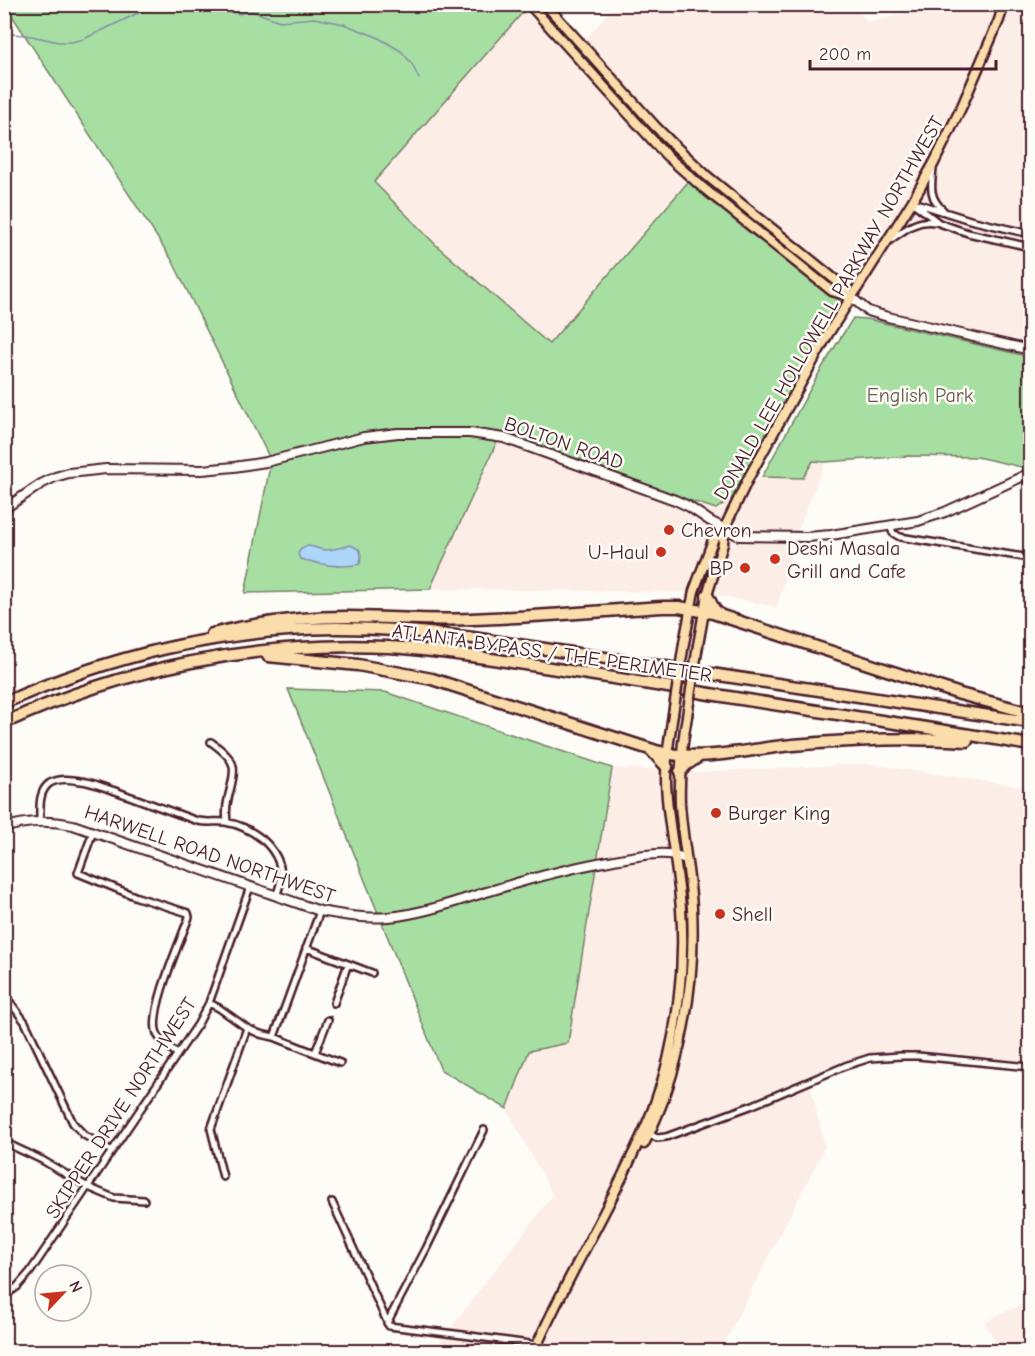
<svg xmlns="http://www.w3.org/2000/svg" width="1035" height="1356" font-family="'Comic Neue',sans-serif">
<rect width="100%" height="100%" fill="#fdfcf7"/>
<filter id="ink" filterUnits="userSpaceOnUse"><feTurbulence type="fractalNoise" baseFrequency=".0167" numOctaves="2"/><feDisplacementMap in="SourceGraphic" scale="12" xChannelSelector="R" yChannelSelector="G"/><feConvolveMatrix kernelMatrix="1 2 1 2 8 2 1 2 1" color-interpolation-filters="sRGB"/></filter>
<g filter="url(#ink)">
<path fill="#fcede7" d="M 615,5 L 853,5 L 868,23 L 937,5 L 1030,5 L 1030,349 L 922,324 L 848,305 L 694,175 L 549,344 L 436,245 L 374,182 L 524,11 L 572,55 Z
M 500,434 L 716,509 L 762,477 L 803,478 L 813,461 L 825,462 L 797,533 L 777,607 L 702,592 L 430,589 Z
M 868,764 L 1030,788 L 1030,1067 L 967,1062 L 861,1059 L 810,1084 L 825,1147 L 720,1351 L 432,1352 L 553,1195 L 507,1109 L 529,1051 L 568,1043 L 612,768 L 692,772 Z
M 1030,1300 L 1030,1351 L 1000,1351 L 985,1322 Z"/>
<path fill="#a7dfa3" stroke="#787f67" stroke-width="1.5" d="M 5,5 L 513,5 L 524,11 L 374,182 L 436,245 L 549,344 L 694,175 L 848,305 L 746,488 L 716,509 L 586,466 L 500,435 L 430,589 L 245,593 L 271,461 L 172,260 Z
M 853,318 L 867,319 L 1030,357 L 1030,465 L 1026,468 L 977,457 L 908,456 L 825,462 L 813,461 L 803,478 L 762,477 L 823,366 Z
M 288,689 L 385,692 L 612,768 L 568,1043 L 529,1051 L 507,1109 L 441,1070 Z"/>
<path fill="#add5f7" stroke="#858ca5" stroke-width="1.5" d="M 351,545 L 360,550 L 361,556 L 360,564 C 340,569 319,564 300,559 L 298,553 C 308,540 313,549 325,550 C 333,550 343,547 351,545 Z"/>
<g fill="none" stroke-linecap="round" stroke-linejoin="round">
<path stroke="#858ca5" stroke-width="1.5" d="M 221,10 L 239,14 L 252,11 L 280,21 L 314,18 L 344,24 L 377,37 L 401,51 L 412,64 L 419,79
M 4,33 L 32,36 L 58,42 L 71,42 L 84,39 L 157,4"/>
<g stroke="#4a1f2b" stroke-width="10">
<path id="street" d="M 933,169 C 931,186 929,198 943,210
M 912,202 L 939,223 L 968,233 L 1030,247
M 913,202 L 970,220 L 1030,234
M 889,241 C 903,231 916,219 934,222
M 890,526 L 893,533 L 900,537 L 1030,558
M 211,742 C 218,747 231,757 233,766 C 235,777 230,788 228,799 C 226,807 226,814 227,822
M 40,821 C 40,808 38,791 50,783 C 59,778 71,779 81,781 C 92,782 102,787 112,790 C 141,800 169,811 198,821 C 207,823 216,821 225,822 C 238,824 252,831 262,839 C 280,855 286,874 276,896
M 93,832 L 78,873 L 137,897 L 188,913 L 189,917 C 180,942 151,1006 156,1030 C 158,1041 169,1047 177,1054
M 306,948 L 372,973
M 4,994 L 25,1022 L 73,1123 L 84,1135 L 112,1151
M 209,1003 L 219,1008 L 247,1028 L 260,1034 L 274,1037 L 340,1063
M 334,1003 L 348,964
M 274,1037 L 320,911
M 315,1053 L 328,1020
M 647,1133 L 657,1138 L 666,1137 L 753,1105 L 845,1066 L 870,1058 L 901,1056 L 918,1056 L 1030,1067
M 4,1142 L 42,1160 L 88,1187 L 114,1198 L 144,1200
M 223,1177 L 211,1129 L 247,1028
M 332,1202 L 389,1326 L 463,1335 L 537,1345
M 4,1296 L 17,1287 L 30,1272 L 198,1024 L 209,1003 L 250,887
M 387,1323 L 426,1249 L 484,1130"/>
</g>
<g stroke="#4a1f2b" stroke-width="12">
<path id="secondary" d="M 851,297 L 868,311 L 888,317 L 1030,350
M 4,509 L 41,484 L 55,477 L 69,473 L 106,469 L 202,470 L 234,467 L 266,462 L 364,437 L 398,433 L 470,433 L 504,438 L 675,500 L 688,506 L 710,521 L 739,536 L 807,537 L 831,535 L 918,521 L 945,512 L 1030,473
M 4,828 C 28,820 49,820 73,825 L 320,911 C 342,915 365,919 388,917 C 423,914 456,901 490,891 C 529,879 568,868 609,861 C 625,858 653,852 668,854 C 675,854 680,857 686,859"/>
</g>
<g stroke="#4a1f2b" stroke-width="13">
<path id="primary" d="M 529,4 L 666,155 L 701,186 L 832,291 L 851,297
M 545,4 L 655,126 L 674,145 L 707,176 L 838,282 L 850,296
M 684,643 L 694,591 L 713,540 L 724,529 L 749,477 L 828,334 L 912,202 L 934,163 L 962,106 L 999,20 L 1004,4
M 698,645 L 707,595 L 723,544 L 724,529
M 644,1144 C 680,1074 696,987 692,908 C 690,873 682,838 680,803 C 679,774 682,745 687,716
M 534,1352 C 563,1284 602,1222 632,1156 C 640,1139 648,1123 654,1106 C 667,1071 675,1033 679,995 C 684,954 683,913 677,873 C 673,841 666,810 666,778 C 666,756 670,735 673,714"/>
</g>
<g stroke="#4a1f2b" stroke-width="15">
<path id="highway" d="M 707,595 L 714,609 L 720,615
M 212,634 C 256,623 302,617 347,617 C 389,617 430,621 471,619 C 535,617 599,611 663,607 L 679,607 L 713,613 L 960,694 L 1030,713
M 268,656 L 358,665 L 432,679 L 656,751 C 702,763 747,749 793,745 C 851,740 909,737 967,741
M 4,703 C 108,656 222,629 337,628 C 382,628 428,632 473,638 L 1030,722
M 4,723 C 124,668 255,641 387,647 C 429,649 470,656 512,662 C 576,672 640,682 704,693 C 813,711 922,726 1030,745
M 651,750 L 667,767
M 680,772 L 686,765 L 698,757"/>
</g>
<use href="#street" stroke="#fdfcf7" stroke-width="5"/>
<use href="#secondary" stroke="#fdfcf7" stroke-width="8"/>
<use href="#primary" stroke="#fbddab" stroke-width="8"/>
<use href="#highway" stroke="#fbddab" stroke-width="10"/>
<g stroke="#4a1f2b" stroke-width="13" stroke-linecap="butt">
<path id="primary-bridge" d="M 673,714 L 684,643
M 687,716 L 698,645"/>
</g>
<use href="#primary-bridge" stroke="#fbddab" stroke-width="8"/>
</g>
</g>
<g fill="#c8321e" stroke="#fdfcf7" stroke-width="2">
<circle cx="669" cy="530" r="6"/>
<circle cx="661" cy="552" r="6"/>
<circle cx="775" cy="559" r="6"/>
<circle cx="745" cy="568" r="6"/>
<circle cx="716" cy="813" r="6"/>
<circle cx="720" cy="914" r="6"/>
</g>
<g text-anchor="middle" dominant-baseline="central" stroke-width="5" stroke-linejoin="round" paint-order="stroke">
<g font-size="20" fill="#4a1f2b" stroke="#fdfcf7">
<text transform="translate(829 308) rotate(-60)">DONALD LEE HOLLOWELL PARKWAY NORTHWEST</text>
<text transform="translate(564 443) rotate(19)">BOLTON ROAD</text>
<text transform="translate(552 653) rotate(8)">ATLANTA BYPASS / THE PERIMETER</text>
<text transform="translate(210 854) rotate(19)">HARWELL ROAD NORTHWEST</text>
<text transform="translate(121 1108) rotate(-57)">SKIPPER DRIVE NORTHWEST</text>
</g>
<g font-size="20" fill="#66594f" stroke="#fdfcf7">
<text x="920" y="395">English Park</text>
</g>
<g font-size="20" fill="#4a1f2b" stroke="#fdfcf7" text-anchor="start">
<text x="681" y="530">Chevron</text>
<text x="787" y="548">Deshi Masala<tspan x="787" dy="23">Grill and Cafe</tspan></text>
<text x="649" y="552" text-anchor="end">U-Haul</text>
<text x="733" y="568" text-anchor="end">BP</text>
<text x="728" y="813">Burger King</text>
<text x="732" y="914">Shell</text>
</g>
</g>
<rect width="1035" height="1356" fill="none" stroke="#fdfcf7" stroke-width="24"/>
<rect x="12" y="12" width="1011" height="1332" fill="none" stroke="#4a1f2b" stroke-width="2" filter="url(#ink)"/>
<g transform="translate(63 1293) rotate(64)"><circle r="28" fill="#fdfcf7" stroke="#b5a4a5" stroke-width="1.5"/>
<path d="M0-4.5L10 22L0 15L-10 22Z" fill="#c8321e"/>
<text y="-9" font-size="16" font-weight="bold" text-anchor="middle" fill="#4a1f2b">N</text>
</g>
<path d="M810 60v9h186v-9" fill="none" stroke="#4a1f2b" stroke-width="3"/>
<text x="819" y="60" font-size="18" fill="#4a1f2b" stroke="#fdfcf7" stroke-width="4.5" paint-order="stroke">200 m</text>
</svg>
